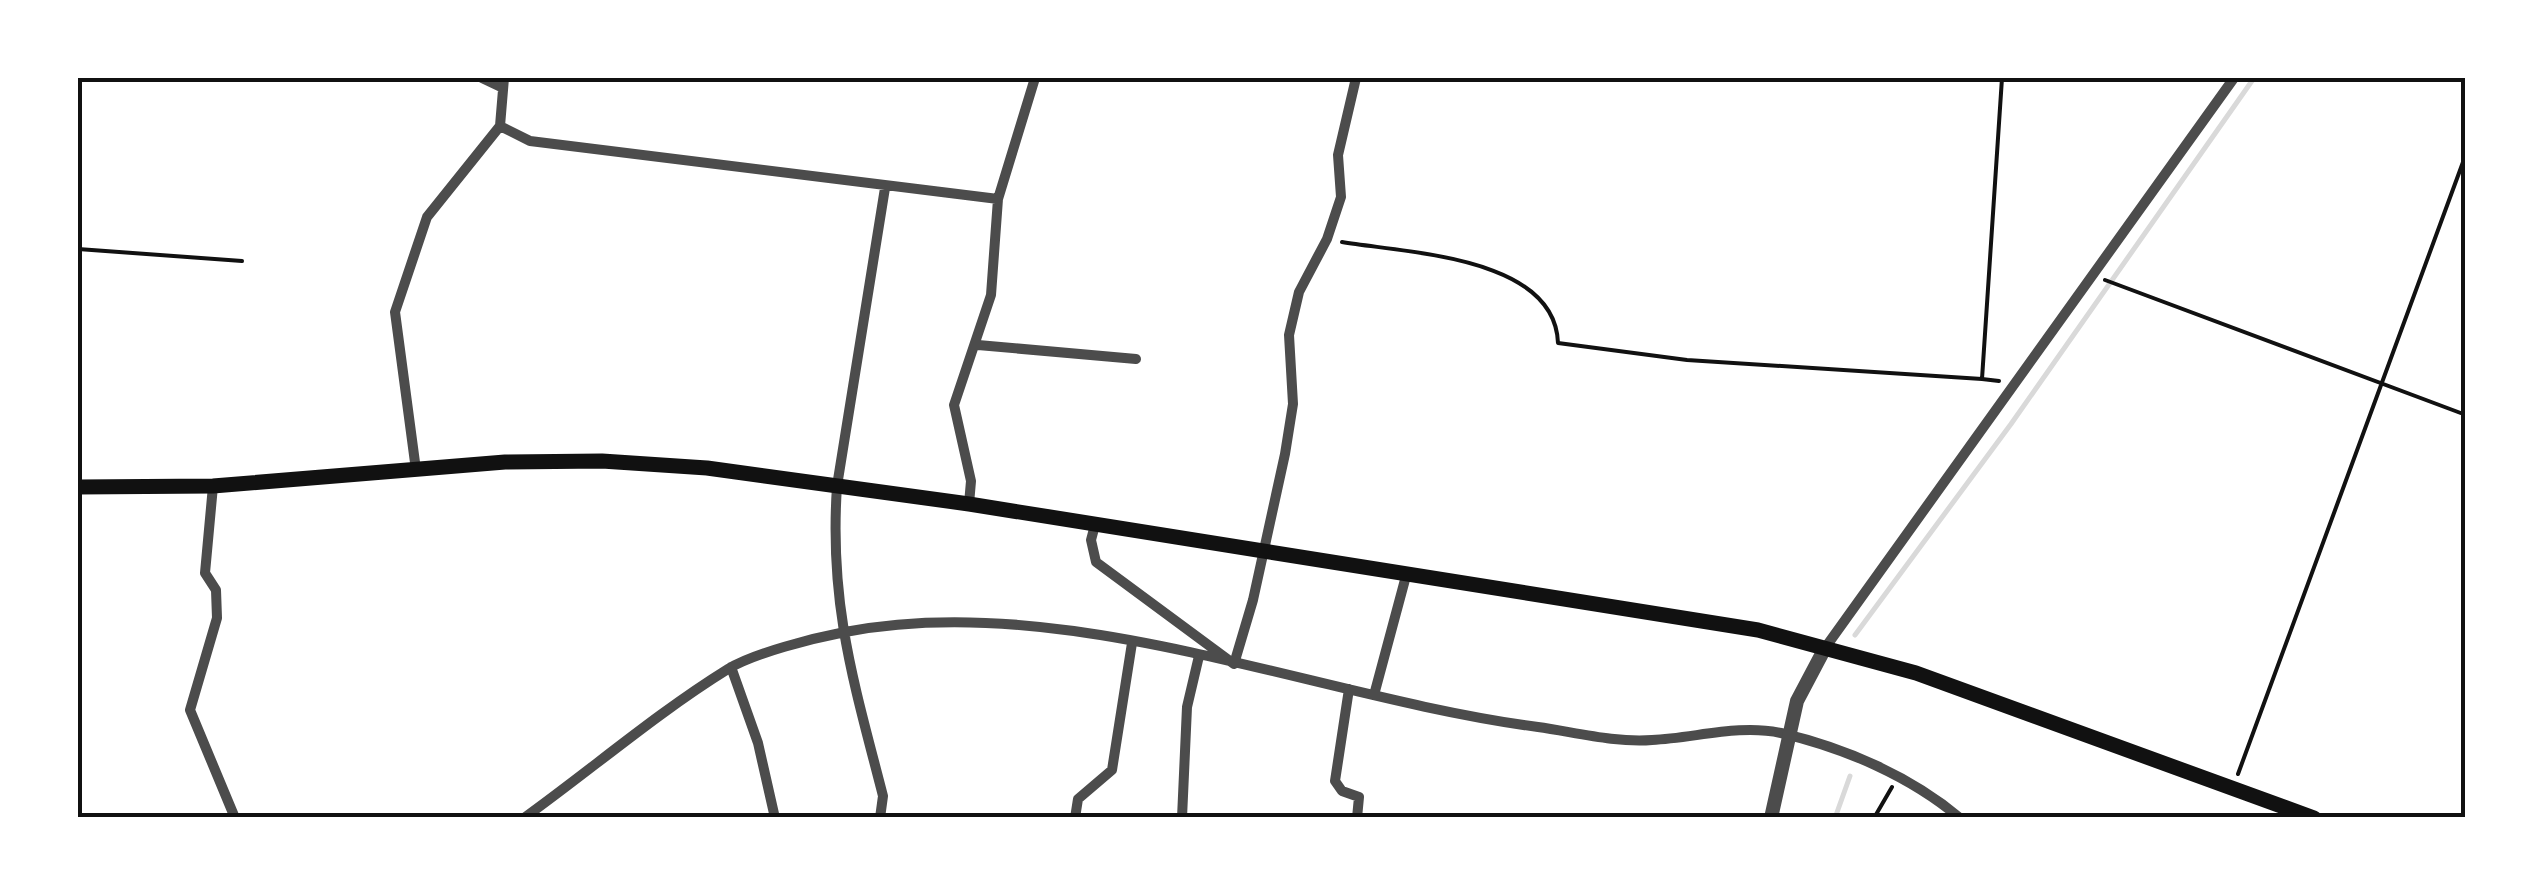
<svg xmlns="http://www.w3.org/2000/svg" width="2543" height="895" font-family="'PT Sans',sans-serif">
<rect width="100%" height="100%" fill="#fff"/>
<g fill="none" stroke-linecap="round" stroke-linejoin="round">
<path stroke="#d9d9d9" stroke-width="5" d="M 1855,635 L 2011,424 L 2254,78
M 1835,818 L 1850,776"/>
<path stroke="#111" stroke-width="4" d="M 1342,242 C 1406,253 1555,256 1558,343 L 1687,360 L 1982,379
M 78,249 L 242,261
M 2105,280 L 2466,415
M 1999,381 L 1982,379 L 2002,78
M 2238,774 L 2466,154
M 1874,818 L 1892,787"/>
<path stroke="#4c4c4c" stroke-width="10" d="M 482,78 L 501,87
M 500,126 L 530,141 L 998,199
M 978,345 L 1136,359
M 416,470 L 395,312 L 427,217 L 500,126 L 504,78
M 213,486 L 205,573 L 216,590 L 217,618 L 190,710 L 235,818
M 969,504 L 971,481 L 954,405 L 991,295 L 998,199 L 1035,78
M 1095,525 L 1091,540 L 1096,562 L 1234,664 L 1253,600 L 1285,454 L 1293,404 L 1289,335 L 1299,292 L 1327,239 L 1341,197 L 1338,155 L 1356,78
M 1825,648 L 2234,78
M 731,667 L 758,743 L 775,818
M 1349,689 L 1335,781 L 1342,791 L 1359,797 L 1357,818
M 1374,695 L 1406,576
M 524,818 C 592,769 657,713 728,669 C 754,653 814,638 845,632 C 1067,589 1317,698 1538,727 C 1574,732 1616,743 1652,740 C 1695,738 1739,724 1781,733 C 1845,748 1910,776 1960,818
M 880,818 L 883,796 C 854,683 829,605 837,486 L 885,188
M 1075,818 L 1078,799 L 1112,770 L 1132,643
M 1182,818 L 1187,707 L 1199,656"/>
<path stroke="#4c4c4c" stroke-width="14" d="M 1771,818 L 1797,701 L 1825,648"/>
<path stroke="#111" stroke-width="15" d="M 78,487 L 213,486 L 505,462 L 602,461 L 707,468 L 969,504 L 1758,630 L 1916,673 L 2314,818"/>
</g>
<rect width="2543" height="895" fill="none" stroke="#ffffff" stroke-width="160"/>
<rect x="80" y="80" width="2383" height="735" fill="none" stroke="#111" stroke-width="4"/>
</svg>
